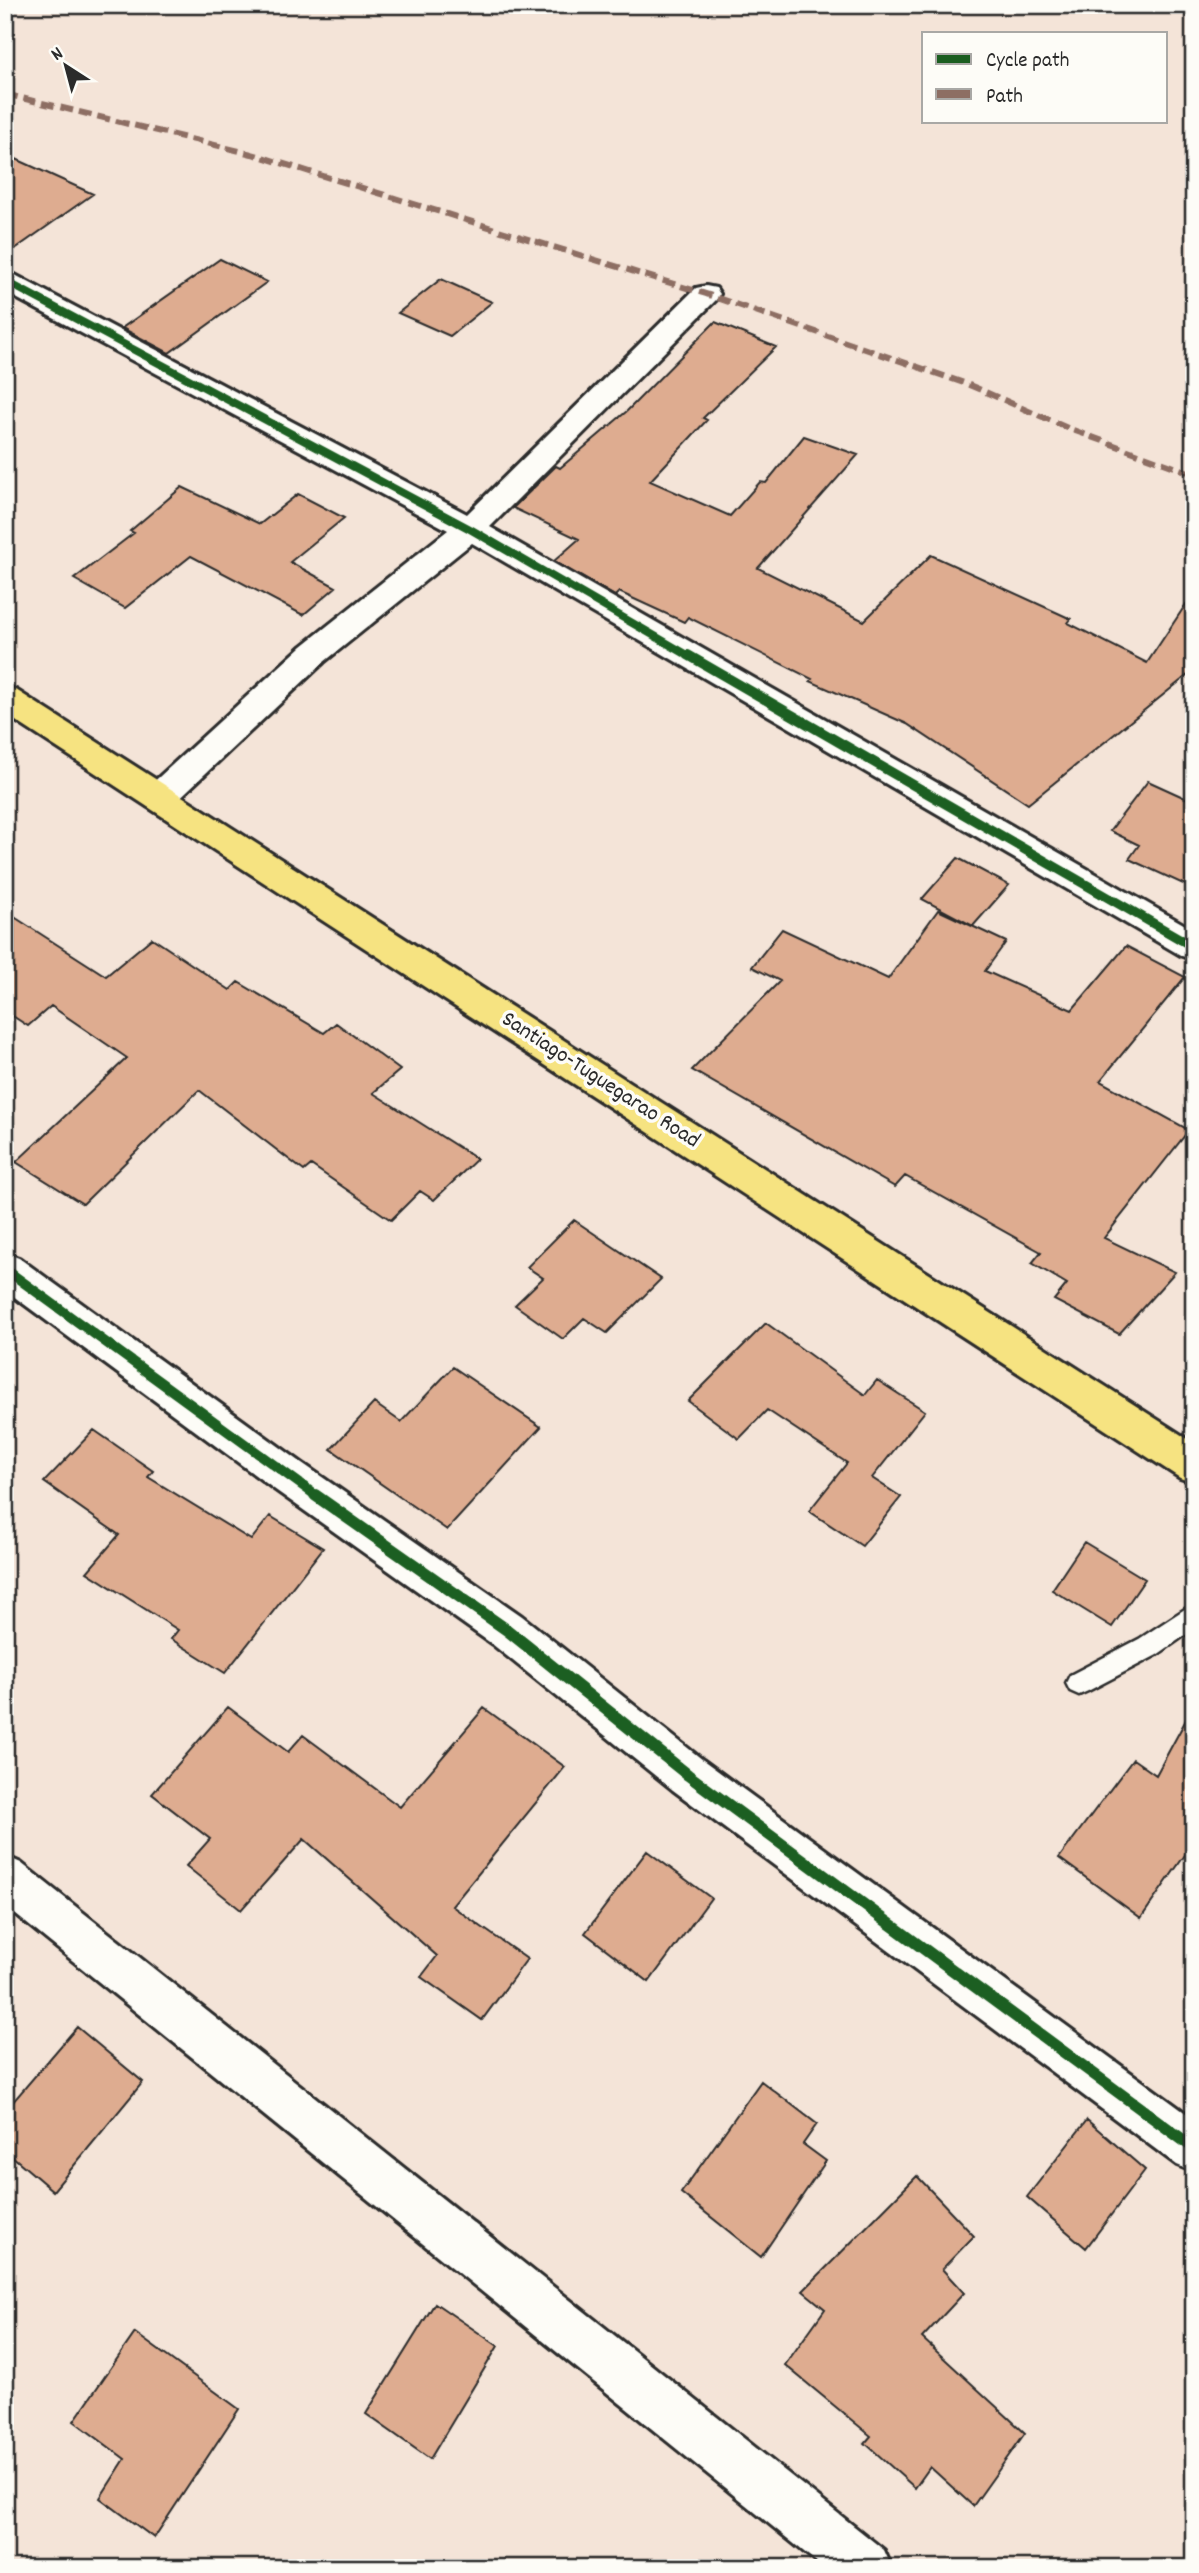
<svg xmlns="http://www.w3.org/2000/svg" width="1199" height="2573" font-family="Dekko,sans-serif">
<rect width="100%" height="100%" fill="#f4e4d8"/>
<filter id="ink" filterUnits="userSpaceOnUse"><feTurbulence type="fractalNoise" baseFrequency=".0143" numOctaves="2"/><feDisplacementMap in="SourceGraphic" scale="14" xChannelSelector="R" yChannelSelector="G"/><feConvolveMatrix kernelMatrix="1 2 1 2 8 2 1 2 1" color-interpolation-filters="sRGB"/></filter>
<g filter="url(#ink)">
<path fill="#deac90" stroke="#2b2b2b" stroke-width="2" d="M 5,154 L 93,194 L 5,256 Z
M 220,259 L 267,282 L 169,353 L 122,328 Z
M 441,279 L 492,302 L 450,336 L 398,313 Z
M 715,322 L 776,347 L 703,418 L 707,420 L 650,481 L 730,516 L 760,482 L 766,483 L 804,436 L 858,455 L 758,568 L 864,621 L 931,555 L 1071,619 L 1068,623 L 1147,663 L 1194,592 L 1194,670 L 1028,804 L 907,724 L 810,681 L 812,679 L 688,617 L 684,622 L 619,592 L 615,596 L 554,561 L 579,539 L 513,508 L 556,466 L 560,468 L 627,411 Z
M 182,487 L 260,524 L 298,494 L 344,518 L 290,562 L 336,587 L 303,615 L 191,556 L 125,608 L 74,579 L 134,533 L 130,531 Z
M 1148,781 L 1194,802 L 1194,889 L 1129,859 L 1139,845 L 1110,831 Z
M 958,858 L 1009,885 L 973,926 L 922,899 Z
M 938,910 L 1006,942 L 985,971 L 1072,1010 L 1126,946 L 1185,977 L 1100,1081 L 1189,1130 L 1104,1238 L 1175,1272 L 1119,1334 L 1054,1300 L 1067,1284 L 1032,1263 L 1041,1252 L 905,1176 L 895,1187 L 692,1070 L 780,981 L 752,967 L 782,929 L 888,979 Z
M 5,911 L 106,976 L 152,938 L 230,990 L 238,982 L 324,1033 L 336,1023 L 400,1070 L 373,1093 L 477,1159 L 434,1200 L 420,1191 L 391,1220 L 311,1165 L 304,1171 L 199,1090 L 83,1204 L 16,1162 L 127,1058 L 51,1006 L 28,1026 L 5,1011 Z
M 574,1220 L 661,1279 L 607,1333 L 584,1318 L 563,1339 L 515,1305 L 543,1278 L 527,1267 Z
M 766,1323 L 865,1395 L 877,1380 L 925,1411 L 872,1478 L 901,1497 L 862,1546 L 809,1511 L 847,1463 L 767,1410 L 739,1439 L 688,1401 Z
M 453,1367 L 541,1427 L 447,1530 L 331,1449 L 374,1403 L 401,1422 Z
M 94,1430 L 153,1471 L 148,1477 L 251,1540 L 270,1516 L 323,1548 L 225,1673 L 171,1639 L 178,1630 L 87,1572 L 119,1535 L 44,1482 Z
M 1084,1542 L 1145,1579 L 1112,1627 L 1052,1590 Z
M 1194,1705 L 1194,1842 L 1141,1918 L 1059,1858 L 1133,1759 L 1156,1775 Z
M 228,1707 L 288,1752 L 303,1735 L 400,1807 L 484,1708 L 565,1767 L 452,1906 L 527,1959 L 482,2020 L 421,1977 L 437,1956 L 304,1839 L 241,1910 L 186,1866 L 210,1839 L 152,1794 Z
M 647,1851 L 711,1898 L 649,1982 L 585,1933 Z
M 77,2027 L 143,2082 L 53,2191 L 5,2150 L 5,2111 Z
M 761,2081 L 817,2124 L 803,2144 L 826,2161 L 761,2257 L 681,2193 Z
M 1087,2120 L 1145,2170 L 1086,2248 L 1027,2197 Z
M 917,2176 L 974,2236 L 942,2269 L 964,2293 L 922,2338 L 1025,2433 L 973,2506 L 930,2467 L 915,2488 L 865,2443 L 871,2436 L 785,2365 L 825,2309 L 803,2291 Z
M 435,2303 L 498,2346 L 430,2459 L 366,2414 Z
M 135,2333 L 239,2409 L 154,2538 L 100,2498 L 125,2459 L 74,2421 Z"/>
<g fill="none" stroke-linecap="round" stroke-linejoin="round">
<g stroke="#2b2b2b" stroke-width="5">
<path id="service" d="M 1194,1603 L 1194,1629 L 1157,1655 L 1088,1691 L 1079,1695 L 1070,1691 L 1066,1683 L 1070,1675 L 1139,1639 Z"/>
</g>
<g stroke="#2b2b2b" stroke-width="6">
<path id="minor" d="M 5,273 L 15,275 L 467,514 L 696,288 L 706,286 L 716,288 L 720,294 L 716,300 L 490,527 L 1194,930 L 1194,960 L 1182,956 L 472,543 L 324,662 L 171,806 L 159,809 L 147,806 L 142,797 L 147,788 L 302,646 L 448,530 L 5,292 Z
M 5,1253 L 19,1258 L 302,1463 L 522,1616 L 703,1760 L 1194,2119 L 1194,2172 L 1177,2165 L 673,1790 L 492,1644 L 274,1489 L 5,1290 Z
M 5,1856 L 21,1863 L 884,2550 L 892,2568 L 824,2568 L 5,1906 Z"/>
</g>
<g stroke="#2b2b2b" stroke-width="6">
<path id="trunk" d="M 5,687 L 16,690 L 1194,1443 L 1194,1483 L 1180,1478 L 5,714 Z"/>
</g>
<use href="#service" fill="#fdfcf7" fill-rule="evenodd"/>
<use href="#minor" fill="#fdfcf7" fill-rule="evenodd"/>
<use href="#trunk" fill="#f6e381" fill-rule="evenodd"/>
<path stroke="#8d6e63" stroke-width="6" stroke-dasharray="13 6" stroke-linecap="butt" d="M 5,94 L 252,154 L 706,294 L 967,384 L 1070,429 L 1194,474"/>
<g stroke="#fdfcf7" stroke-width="11">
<path id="cycleway-far2" d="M 5,281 L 470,529 L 691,657"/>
</g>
<g stroke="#fdfcf7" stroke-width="14">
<path id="cycleway-far1" d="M 688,655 L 1194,947
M 5,1269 L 318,1497"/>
</g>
<g stroke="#fdfcf7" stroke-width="17">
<path id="cycleway" d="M 315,1495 L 507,1630 L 688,1775 L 1194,2148"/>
</g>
<use href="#cycleway-far2" stroke="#1b5e20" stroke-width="8"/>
<use href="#cycleway-far1" stroke="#1b5e20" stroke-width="10"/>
<use href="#cycleway" stroke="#1b5e20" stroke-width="12"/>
</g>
</g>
<g text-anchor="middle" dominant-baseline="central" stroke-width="7" stroke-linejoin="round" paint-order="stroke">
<g font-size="23" fill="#2b2b2b" stroke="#fdfcf7">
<text transform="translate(600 1081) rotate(33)">Santiago-Tuguegarao Road</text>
</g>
</g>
<rect width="1199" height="2573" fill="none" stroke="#fdfcf7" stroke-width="28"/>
<rect x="14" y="14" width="1171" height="2545" fill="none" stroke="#2b2b2b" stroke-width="2.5" filter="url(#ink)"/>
<rect x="922" y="32" width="245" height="91" fill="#fdfcf7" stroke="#a9a8a5" stroke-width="2"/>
<rect x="936" y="54" width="35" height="10" fill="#1b5e20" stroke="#a9a8a5" stroke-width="2"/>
<text x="986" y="66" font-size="21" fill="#2b2b2b">Cycle path</text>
<rect x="936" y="89" width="35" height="10" fill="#8d6e63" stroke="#a9a8a5" stroke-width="2"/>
<text x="986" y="102" font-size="21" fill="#2b2b2b">Path</text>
<g transform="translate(66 66) rotate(324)" stroke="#fdfcf7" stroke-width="5" paint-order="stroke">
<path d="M0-5L12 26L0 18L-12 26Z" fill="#2b2b2b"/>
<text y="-10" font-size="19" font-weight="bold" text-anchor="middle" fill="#2b2b2b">N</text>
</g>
</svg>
